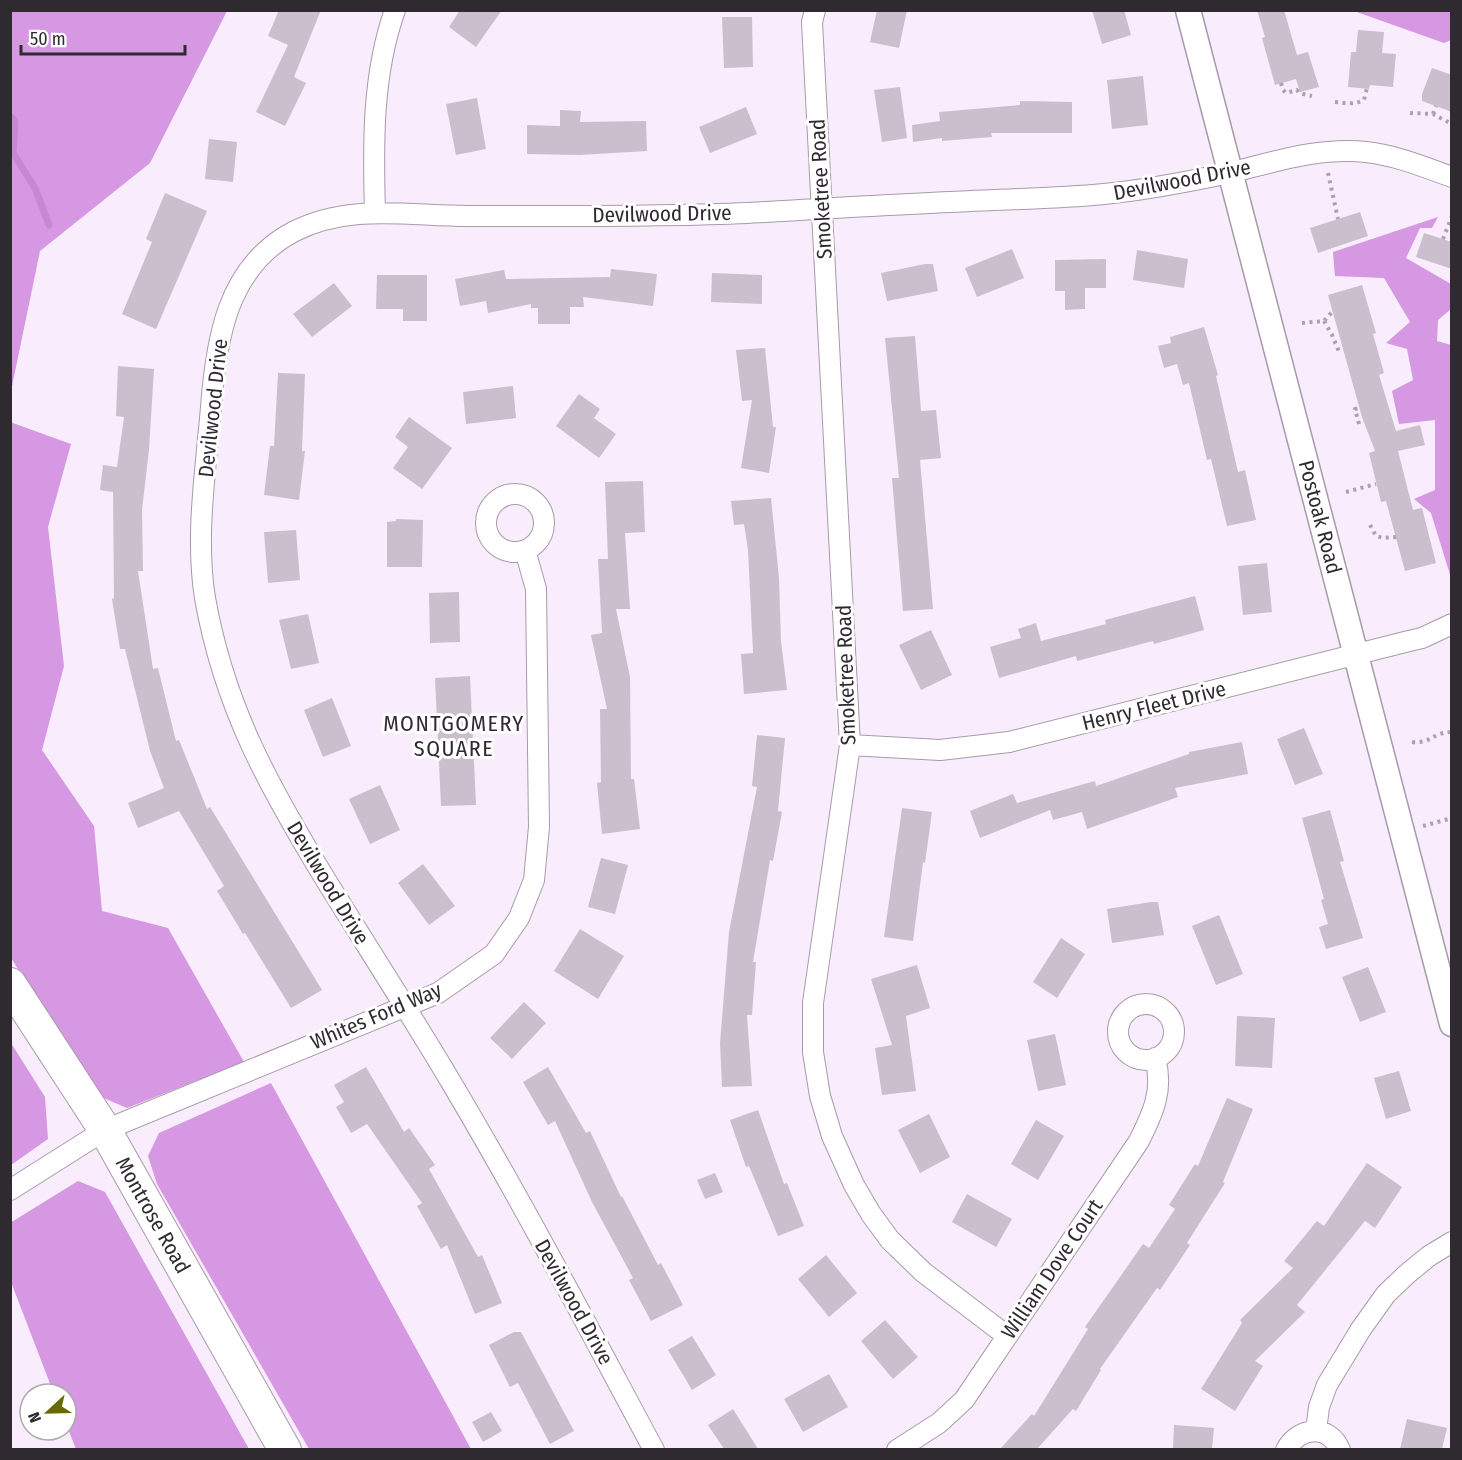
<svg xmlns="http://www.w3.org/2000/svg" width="1462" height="1460" font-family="'Fira Sans Condensed',sans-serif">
<rect width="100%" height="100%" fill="#f9ecfc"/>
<path fill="#d697e3" d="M 11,10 L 227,11 L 150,163 L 40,251 L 11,391 Z
M 1354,11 L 1451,11 L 1451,40 L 1444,43 Z
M 1438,217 L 1432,228 L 1420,228 L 1406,258 L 1451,284 L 1451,309 L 1438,320 L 1437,341 L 1451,345 L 1451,578 L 1431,513 L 1414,499 L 1435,490 L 1435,420 L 1399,424 L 1392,391 L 1413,380 L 1407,349 L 1386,343 L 1410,322 L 1384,278 L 1335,276 L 1333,252 Z
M 10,422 L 71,444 L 48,527 L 64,666 L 42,750 L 94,826 L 102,911 L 168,928 L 244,1062 L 127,1108 L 99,1096 L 11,958 Z
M 11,1043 L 45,1097 L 48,1139 L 11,1165 Z
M 271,1083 L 471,1449 L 309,1449 L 157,1184 L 148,1156 L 159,1133 Z
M 78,1181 L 105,1192 L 249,1449 L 76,1449 L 66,1424 L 66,1394 L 54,1394 L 11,1282 L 10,1223 Z"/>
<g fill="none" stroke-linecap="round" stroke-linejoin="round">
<path stroke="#c688d3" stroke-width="7" d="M 10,116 L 15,121 L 13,153 L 35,188 L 49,225"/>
</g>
<path fill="#cbbfce" d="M 279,10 L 321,10 L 294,77 L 306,83 L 285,126 L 256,112 L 288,45 L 268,36 Z
M 460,10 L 502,10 L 476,47 L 449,27 Z
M 877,10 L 907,10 L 899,48 L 870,42 Z
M 1092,10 L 1124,10 L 1131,35 L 1102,44 Z
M 1257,10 L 1284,10 L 1297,55 L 1308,52 L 1319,87 L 1300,92 L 1296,79 L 1275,85 L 1262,38 L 1265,37 Z
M 722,17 L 752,17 L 753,67 L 724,68 Z
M 1358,30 L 1384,32 L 1382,53 L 1396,54 L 1393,87 L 1370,85 L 1369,89 L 1348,87 L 1351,52 L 1356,52 Z
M 1432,68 L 1452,75 L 1452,112 L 1422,101 L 1422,94 Z
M 1143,76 L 1148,125 L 1112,129 L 1107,80 Z
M 900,87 L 907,138 L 882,142 L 874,90 Z
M 477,98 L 486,149 L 456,155 L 446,104 Z
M 1020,101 L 1072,102 L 1072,133 L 991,133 L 992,137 L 942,141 L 942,138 L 913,142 L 912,125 L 940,121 L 939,112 L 1020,105 Z
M 746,107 L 757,134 L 710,153 L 699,127 Z
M 560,110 L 581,111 L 580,122 L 646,121 L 647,151 L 580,155 L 527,154 L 527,125 L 560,126 Z
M 209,139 L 237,142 L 233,182 L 205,179 Z
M 165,193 L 207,211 L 156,329 L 122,314 L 152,242 L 146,239 Z
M 1360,212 L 1368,236 L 1318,253 L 1310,228 Z
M 1424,233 L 1452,242 L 1452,269 L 1416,257 Z
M 1012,249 L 1024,278 L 977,297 L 965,268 Z
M 1137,250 L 1188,259 L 1184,288 L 1133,280 Z
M 1106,259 L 1106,288 L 1085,288 L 1085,309 L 1065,310 L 1065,291 L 1055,291 L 1055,260 Z
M 925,264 L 933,264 L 938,291 L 887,301 L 881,273 Z
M 611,269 L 657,274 L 653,306 L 583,297 L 584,307 L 570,307 L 570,324 L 538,324 L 538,308 L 531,308 L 531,304 L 488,313 L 486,301 L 460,306 L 455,279 L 504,270 L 506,279 L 610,277 Z
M 712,273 L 762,275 L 762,304 L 711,302 Z
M 377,275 L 427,275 L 427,321 L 403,321 L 403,309 L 376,309 Z
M 334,283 L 352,306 L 312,337 L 293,314 Z
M 1362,285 L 1376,333 L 1373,334 L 1384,373 L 1379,375 L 1396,431 L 1420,425 L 1425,445 L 1398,451 L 1413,510 L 1422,508 L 1436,563 L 1405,571 L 1386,501 L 1381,502 L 1369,453 L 1375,451 L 1362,417 L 1328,295 Z
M 1204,327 L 1218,375 L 1216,376 L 1238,472 L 1245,470 L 1256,520 L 1227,526 L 1211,459 L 1207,460 L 1189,383 L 1183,385 L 1177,364 L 1164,368 L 1158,346 L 1171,343 L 1170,337 Z
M 915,336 L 921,411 L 936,410 L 941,458 L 920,460 L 933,609 L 903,611 L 892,478 L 899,478 L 885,338 Z
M 765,348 L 773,427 L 776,427 L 769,473 L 741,468 L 752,400 L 742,401 L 736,350 Z
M 118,366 L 154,369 L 149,450 L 142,510 L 143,571 L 138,571 L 153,669 L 158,668 L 176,741 L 179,740 L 207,809 L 210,807 L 322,990 L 291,1008 L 245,933 L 243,934 L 217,891 L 224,886 L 179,811 L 138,828 L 128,803 L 164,788 L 150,751 L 125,649 L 120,649 L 112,599 L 114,598 L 113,492 L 100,490 L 103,465 L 117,467 L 124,417 L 116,416 Z
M 278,373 L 305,374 L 302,451 L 305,451 L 299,500 L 264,495 L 270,446 L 274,446 Z
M 513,386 L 516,418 L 466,424 L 463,392 Z
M 579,394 L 600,409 L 594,418 L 616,434 L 599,458 L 556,426 Z
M 409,417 L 452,448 L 422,489 L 393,468 L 408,447 L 395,437 Z
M 643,481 L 645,532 L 625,533 L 630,609 L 616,609 L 630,677 L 631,779 L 634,779 L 640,829 L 602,834 L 597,783 L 601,782 L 600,709 L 607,709 L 591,635 L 602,633 L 598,559 L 608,559 L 605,482 Z
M 771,498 L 779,578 L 781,641 L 787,690 L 744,694 L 741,654 L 753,653 L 748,550 L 744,524 L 734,525 L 731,501 Z
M 396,519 L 423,520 L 422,567 L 387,567 L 387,522 L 396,521 Z
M 296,530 L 300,580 L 268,583 L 264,532 Z
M 1267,563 L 1272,612 L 1243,615 L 1238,566 Z
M 459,592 L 460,642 L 430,643 L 429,593 Z
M 1195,596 L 1204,630 L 1154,644 L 1153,641 L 1077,661 L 1076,656 L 999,678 L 990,647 L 1021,638 L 1018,629 L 1036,623 L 1041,641 L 1106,624 L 1105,620 Z
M 308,614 L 319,663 L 291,669 L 279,620 Z
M 931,630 L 952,675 L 921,690 L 899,645 Z
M 470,676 L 476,805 L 441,806 L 435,678 Z
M 332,698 L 351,746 L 323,757 L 304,710 Z
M 1304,728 L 1323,774 L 1295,785 L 1277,739 Z
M 757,735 L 785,738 L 778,811 L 782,812 L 773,861 L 770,860 L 753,962 L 756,962 L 752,1015 L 747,1015 L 752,1086 L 722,1087 L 720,1043 L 729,932 L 757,787 L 752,786 Z
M 1242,742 L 1248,774 L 1175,788 L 1178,797 L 1087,829 L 1082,812 L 1053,820 L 1050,810 L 980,838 L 970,811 L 1013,794 L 1017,803 L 1095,781 L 1096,786 L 1189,754 L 1189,752 Z
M 380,785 L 400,830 L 370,844 L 349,799 Z
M 902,808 L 932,812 L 925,863 L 923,862 L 913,941 L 884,937 Z
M 1330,810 L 1344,861 L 1340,862 L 1363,938 L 1326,949 L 1319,927 L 1328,924 L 1321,900 L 1324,899 L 1302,818 Z
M 601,858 L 628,865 L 615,914 L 588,907 Z
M 423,864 L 455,906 L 429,925 L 398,883 Z
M 1151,902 L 1158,902 L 1164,935 L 1112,943 L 1107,909 Z
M 1219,915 L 1243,974 L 1216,985 L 1192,926 Z
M 580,929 L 624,956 L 598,999 L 554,971 Z
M 1061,938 L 1085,954 L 1057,998 L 1033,982 Z
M 917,965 L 930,1008 L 906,1016 L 916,1091 L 882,1095 L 875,1048 L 892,1045 L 871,979 Z
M 1368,967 L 1386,1012 L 1360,1022 L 1342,977 Z
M 524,1002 L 546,1023 L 512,1059 L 490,1038 Z
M 1237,1016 L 1275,1018 L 1272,1068 L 1235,1066 Z
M 1055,1034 L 1066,1085 L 1038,1091 L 1027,1040 Z
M 366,1067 L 404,1132 L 409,1128 L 435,1165 L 429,1169 L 478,1257 L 482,1255 L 502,1303 L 475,1314 L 447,1245 L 441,1249 L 417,1206 L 422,1203 L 367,1124 L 351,1133 L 336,1107 L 344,1102 L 334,1085 Z
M 548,1067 L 586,1133 L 590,1131 L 621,1197 L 622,1196 L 658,1265 L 661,1263 L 683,1305 L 651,1321 L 629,1280 L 633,1278 L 592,1202 L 555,1121 L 548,1125 L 523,1082 Z
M 1399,1071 L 1411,1111 L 1386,1119 L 1374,1078 Z
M 1227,1098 L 1253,1109 L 1223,1182 L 1225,1183 L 1187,1243 L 1190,1245 L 1160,1290 L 1157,1288 L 1100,1369 L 1101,1370 L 1076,1411 L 1073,1409 L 1037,1449 L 1000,1449 L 1032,1414 L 1034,1416 L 1088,1329 L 1085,1327 L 1143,1244 L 1149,1248 L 1175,1209 L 1169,1205 L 1195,1164 L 1198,1166 Z
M 758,1110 L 784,1184 L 787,1183 L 804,1226 L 778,1236 L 749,1166 L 746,1167 L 730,1120 Z
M 929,1114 L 950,1157 L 920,1173 L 898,1130 Z
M 1036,1120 L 1064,1136 L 1038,1180 L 1011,1164 Z
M 1367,1163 L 1402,1187 L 1375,1228 L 1365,1221 L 1297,1305 L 1305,1312 L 1255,1361 L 1263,1366 L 1235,1411 L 1201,1389 L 1242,1323 L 1240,1320 L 1293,1268 L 1284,1261 L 1317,1221 L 1324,1226 Z
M 715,1173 L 723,1192 L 705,1199 L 697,1180 Z
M 967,1194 L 1012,1219 L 996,1247 L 952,1222 Z
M 826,1255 L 857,1293 L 829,1317 L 798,1279 Z
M 885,1320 L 918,1357 L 893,1379 L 861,1341 Z
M 514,1332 L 521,1332 L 574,1431 L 550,1444 L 518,1383 L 510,1387 L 489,1345 Z
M 692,1336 L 716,1375 L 692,1390 L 668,1350 Z
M 829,1374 L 848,1407 L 803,1432 L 784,1399 Z
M 733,1409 L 758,1449 L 724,1449 L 708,1425 Z
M 491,1412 L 502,1431 L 483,1442 L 472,1422 Z
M 1407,1419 L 1447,1428 L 1442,1449 L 1400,1449 Z
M 1174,1425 L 1214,1428 L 1212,1449 L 1173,1449 Z"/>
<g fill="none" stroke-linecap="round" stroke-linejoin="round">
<g stroke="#a79ba9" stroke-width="22">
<path id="minor" d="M 815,10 L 812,22 L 850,745 L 813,1003 L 813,1052 L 820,1096 L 832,1136 L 854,1185 L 871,1214 L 890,1240 L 923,1272 L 1007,1336
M 375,213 C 373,145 372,75 395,10
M486 523a29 29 0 1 1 58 0a29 29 0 1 1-58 0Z
M 850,745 L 940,750 L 1009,742 L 1405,642 L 1422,638 L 1452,624
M1118 1032a28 28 0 1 1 56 0a28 28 0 1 1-56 0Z
M 10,1190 L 105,1130 L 438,993 L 494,954 L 519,918 L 534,880 L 539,827 L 536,589 L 525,550
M 1316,1431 L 1319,1407 L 1327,1385 L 1361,1329 L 1386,1294 L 1407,1274 L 1429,1256 L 1452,1242
M 654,1450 C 588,1327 523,1203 451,1082 C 410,1013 366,945 324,877 C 268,785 224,706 205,598 C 195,536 206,469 211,407 C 216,340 227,267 293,232 C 349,203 408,216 468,216 C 561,216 655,217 748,213 C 816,209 883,205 951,202 C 1002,199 1053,199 1104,194 C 1146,190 1187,182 1229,173 C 1274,162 1319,147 1366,152 C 1395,155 1424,167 1452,177
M 897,1450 L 939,1423 L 964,1400 L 1139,1141 C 1153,1113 1164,1090 1155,1058
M 1286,1450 C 1298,1427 1329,1423 1340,1450"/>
</g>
<g stroke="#a79ba9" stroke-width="27">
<g id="tertiary">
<path id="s1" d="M 1188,10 L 1452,1024"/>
</g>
</g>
<g stroke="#a79ba9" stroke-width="34">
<g id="primary">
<path id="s2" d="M 10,984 L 105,1130 L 285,1450"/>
</g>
</g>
<path stroke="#aca2ae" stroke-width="4" stroke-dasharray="3 4.5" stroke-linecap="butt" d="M 1281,83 L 1283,90 L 1286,93 L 1297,90 L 1299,93 L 1312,96
M 1335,102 C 1346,103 1354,105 1364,100 L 1367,88
M 1410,113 L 1433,114 L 1452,124
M 1433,114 L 1436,106
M 1328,173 L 1338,219
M 1443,239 L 1452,216
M 1324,321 L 1332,335 L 1340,354
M 1302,323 L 1324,321 L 1332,312
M 1359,424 L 1355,409 L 1360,408
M 1346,492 L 1376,484
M 1370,525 L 1376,536 L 1384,538 L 1396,537
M 1412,742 C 1430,744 1433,733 1450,732
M 1423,826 L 1452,818"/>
<use href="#minor" stroke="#fff" stroke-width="20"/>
<use href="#tertiary" stroke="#fff" stroke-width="24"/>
<use href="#primary" stroke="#fff" stroke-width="32"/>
</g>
<g text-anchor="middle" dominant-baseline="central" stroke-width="6" stroke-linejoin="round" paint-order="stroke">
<g font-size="21" fill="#2f2a30" stroke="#fff">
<text transform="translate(1182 180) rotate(-11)">Devilwood Drive</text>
<text transform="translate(821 189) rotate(-93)">Smoketree Road</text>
<text transform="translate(662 214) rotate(-1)">Devilwood Drive</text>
<text transform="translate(213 408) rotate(-84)">Devilwood Drive</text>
<text stroke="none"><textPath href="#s1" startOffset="524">Postoak Road</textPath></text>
<text transform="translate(846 675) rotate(-92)">Smoketree Road</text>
<text transform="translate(1154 706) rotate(-14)">Henry Fleet Drive</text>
<text transform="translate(328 883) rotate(59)">Devilwood Drive</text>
<text transform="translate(376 1016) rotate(-23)">Whites Ford Way</text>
<text stroke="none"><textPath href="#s2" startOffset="272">Montrose Road</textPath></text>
<text transform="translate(1052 1269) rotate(-56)">William Dove Court</text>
<text transform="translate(574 1302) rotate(61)">Devilwood Drive</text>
</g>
<g font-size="22" letter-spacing="1.5" fill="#332935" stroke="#fff">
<text x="454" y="723">MONTGOMERY<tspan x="454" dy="25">SQUARE</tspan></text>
</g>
</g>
<rect width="1462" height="1460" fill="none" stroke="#2f2a30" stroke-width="24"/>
<g transform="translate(48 1412) rotate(248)"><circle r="28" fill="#ffffff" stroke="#acaaac" stroke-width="1.5"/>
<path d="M0-4.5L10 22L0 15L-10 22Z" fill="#696906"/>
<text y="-9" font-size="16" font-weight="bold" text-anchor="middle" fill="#2f2a30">N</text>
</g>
<path d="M21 45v9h164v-9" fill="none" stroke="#2f2a30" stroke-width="3"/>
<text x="30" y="45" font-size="18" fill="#2f2a30" stroke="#ffffff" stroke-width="4.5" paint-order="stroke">50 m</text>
</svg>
